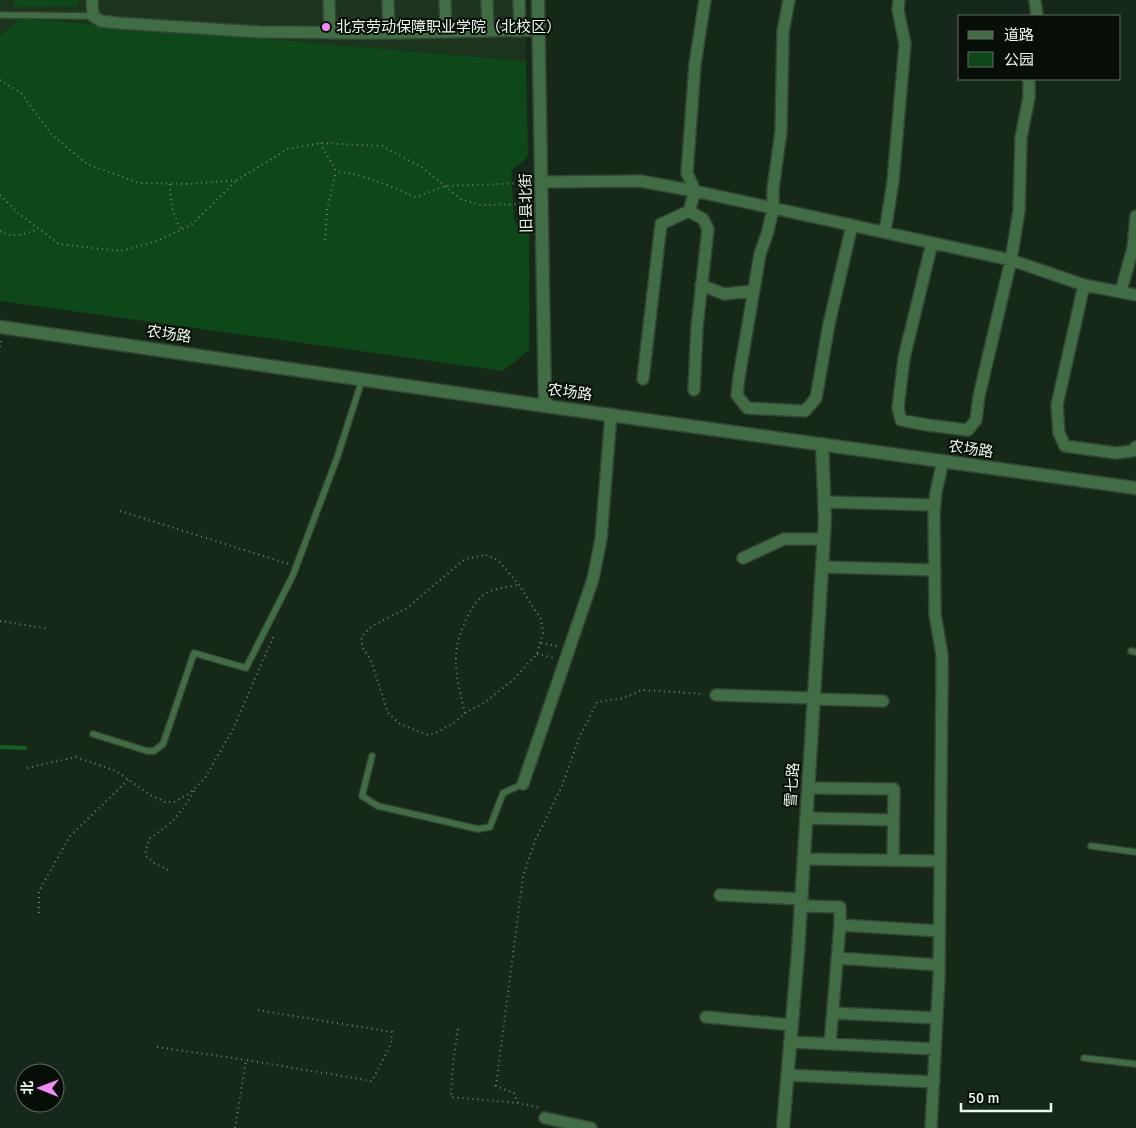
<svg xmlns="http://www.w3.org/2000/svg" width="1136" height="1128" font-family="Signika,'Noto Sans SC',sans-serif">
<rect width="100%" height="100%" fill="#162817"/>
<path fill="#1c331e" d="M 0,0 L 525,0 L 526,61 L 22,18 L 0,36 Z"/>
<path fill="#0e4718" d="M 13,0 L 78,0 L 78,6 L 13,7 Z
M 21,18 L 526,61 L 528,157 L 511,171 L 514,220 L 529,233 L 529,350 L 503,371 L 0,301 L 0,36 Z"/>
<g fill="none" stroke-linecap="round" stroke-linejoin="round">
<path stroke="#146122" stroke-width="4" d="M 0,747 L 25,748"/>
<g stroke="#344535" stroke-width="8">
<path id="service" d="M 0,15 L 93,16
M 1131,651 L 1136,652
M 93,734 L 147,751 L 154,751 L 163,744 L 194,653 L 246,668 L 293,575 L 337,458 L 362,380
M 372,756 L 362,796 L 378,806 L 478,829 L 490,827 L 503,793 L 523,784
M 1091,846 L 1136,852
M 1084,1058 L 1136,1064"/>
</g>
<g stroke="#344535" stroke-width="14">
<path id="minor" d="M 92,0 L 93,16 L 101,21 L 118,23 L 261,32 L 398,33 L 539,30
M 329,0 L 330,33
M 388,0 L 389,33
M 445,0 L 446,32
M 487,0 L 488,31
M 519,0 L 520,31
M 789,0 L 783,32 L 781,131 L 773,189 L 773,208 L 768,231 L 760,254 L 739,377 L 737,395 L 747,408 L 805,411 L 816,398 L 829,324 L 852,225
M 1035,0 L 1037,16
M 542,182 L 640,181 L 695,191 L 687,173 L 695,64 L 705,0
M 689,211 L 703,219 L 708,229 L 697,327 L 694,390
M 885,232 L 893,181 L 905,44 L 898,10 L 899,0
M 932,243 L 904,358 L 898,408 L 901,420 L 927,425 L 968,430 L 976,420 L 979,396 L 1011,260 L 1019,211 L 1021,138 L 1029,97 L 1029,79
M 701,285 L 724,294 L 753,291
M 1084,285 L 1057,405 L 1059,433 L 1065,446 L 1116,453 L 1132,451 L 1136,447
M 1121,291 L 1133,248 L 1136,216
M 643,379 L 661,224 L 689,211 L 695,191 L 1011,260 L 1084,285 L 1136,295
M 825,502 L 935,505
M 743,558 L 784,539 L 824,539
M 822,567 L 935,570
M 716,695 L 814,698
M 814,699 L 883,701
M 523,784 L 593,579 L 601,539 L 611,414
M 808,788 L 894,789 L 893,860
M 806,818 L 893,820
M 804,859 L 940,861
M 720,895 L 801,899
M 801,906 L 840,907 L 840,925 L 939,931
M 837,958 L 939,965
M 833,1013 L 937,1018
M 706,1017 L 791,1025
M 790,1042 L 935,1049
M 830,1044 L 840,925
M 787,1075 L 934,1082
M 545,1118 L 591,1128
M 931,1128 L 939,977 L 942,681 L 942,655 L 935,614 L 934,513 L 936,492 L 943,461"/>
</g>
<g stroke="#344535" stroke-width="15">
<path id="tertiary" d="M 538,0 L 545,406
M 0,327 L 545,406 L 1136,488
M 783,1128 L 798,952 L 825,519 L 822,444"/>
</g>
<path stroke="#708071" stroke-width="2" stroke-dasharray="1 4" stroke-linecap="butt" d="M 0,80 L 21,93 L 52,135 L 87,164 L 139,183 L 190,184 L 237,180 L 288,149 L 320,143 L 382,146 L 421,167 L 461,199 L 481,205 L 529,204
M 320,143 L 336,171 C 365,175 390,186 416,197 L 445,186 L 529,183
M 170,184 C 170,201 172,215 182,230
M 0,195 L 19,214 L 59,244 L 120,251 L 157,241 L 191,225 L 237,180
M 0,231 C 13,239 25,234 38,229
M 325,240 L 327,210 L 336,171
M 0,347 L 1,340
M 120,511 L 289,564
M 486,555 L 498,560 L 519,585 L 541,619 L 543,633 L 537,654 L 513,680 L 484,703 L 465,713 L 454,723 L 438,732 L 428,735 L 400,724 L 388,713 L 371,660 L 363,648 L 361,640 L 363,635 L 372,626 L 407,608 L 465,559 Z
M 0,621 L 49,629
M 541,643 L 557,646
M 537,654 L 554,658
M 465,713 C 455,673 449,650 470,612 C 474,605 480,596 488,592 C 497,588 508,587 518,585
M 27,768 L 76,757 L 116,771 L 150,795 L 165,802 L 174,802 L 190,793 L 205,778 L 233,729 L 274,635
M 168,870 L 154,863 L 145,855 L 149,839 C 173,822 180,816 195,789
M 39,913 L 39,891 L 70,836 L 128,780
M 458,1029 L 453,1063 L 451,1097 L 518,1103 L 540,1108
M 157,1047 L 246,1060
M 518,1103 L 514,1093 L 496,1086 L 523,876 L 535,841 L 562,786 L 579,738 L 597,702 L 623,698 L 643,690 L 704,694
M 235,1128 L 246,1060 L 372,1081 L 391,1044 L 392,1032 L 257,1010"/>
<use href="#service" stroke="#406d43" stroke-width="5.5"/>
<use href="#minor" stroke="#406d43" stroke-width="11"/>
<use href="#tertiary" stroke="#406d43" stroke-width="12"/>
</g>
<circle fill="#f18bf5" stroke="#070e07" stroke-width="2" cx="326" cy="27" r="5"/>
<g text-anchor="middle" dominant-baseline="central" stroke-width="4" stroke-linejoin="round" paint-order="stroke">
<g font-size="15" fill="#edf9ed" stroke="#070e07" text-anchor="start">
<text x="336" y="27">北京劳动保障职业学院（北校区）</text>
</g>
<g font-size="15" fill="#edf9ed" stroke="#070e07">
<text transform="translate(526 203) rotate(-91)">旧县北街</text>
<text transform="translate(169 334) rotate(8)">农场路</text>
<text transform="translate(570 392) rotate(7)">农场路</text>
<text transform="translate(971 449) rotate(8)">农场路</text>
<text transform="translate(792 785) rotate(-86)">雪七路</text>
</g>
</g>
<rect x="958" y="15" width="162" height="65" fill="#070e07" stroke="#636c63"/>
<rect x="968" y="31" width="25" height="8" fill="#406d43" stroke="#636c63"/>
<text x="1004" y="40" font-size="15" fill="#edf9ed">道路</text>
<rect x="968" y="52" width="25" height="15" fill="#0e4718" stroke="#636c63"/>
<text x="1004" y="65" font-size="15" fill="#edf9ed">公园</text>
<g transform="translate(40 1088) rotate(271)"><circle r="24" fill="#070e07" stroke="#636c63"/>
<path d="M0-4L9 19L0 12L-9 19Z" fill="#f18bf5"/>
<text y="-8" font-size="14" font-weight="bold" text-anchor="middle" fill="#edf9ed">北</text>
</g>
<path d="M961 1103v8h90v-8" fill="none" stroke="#edf9ed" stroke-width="2.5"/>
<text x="968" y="1103" font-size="15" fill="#edf9ed" stroke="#070e07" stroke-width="4" paint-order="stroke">50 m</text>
</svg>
